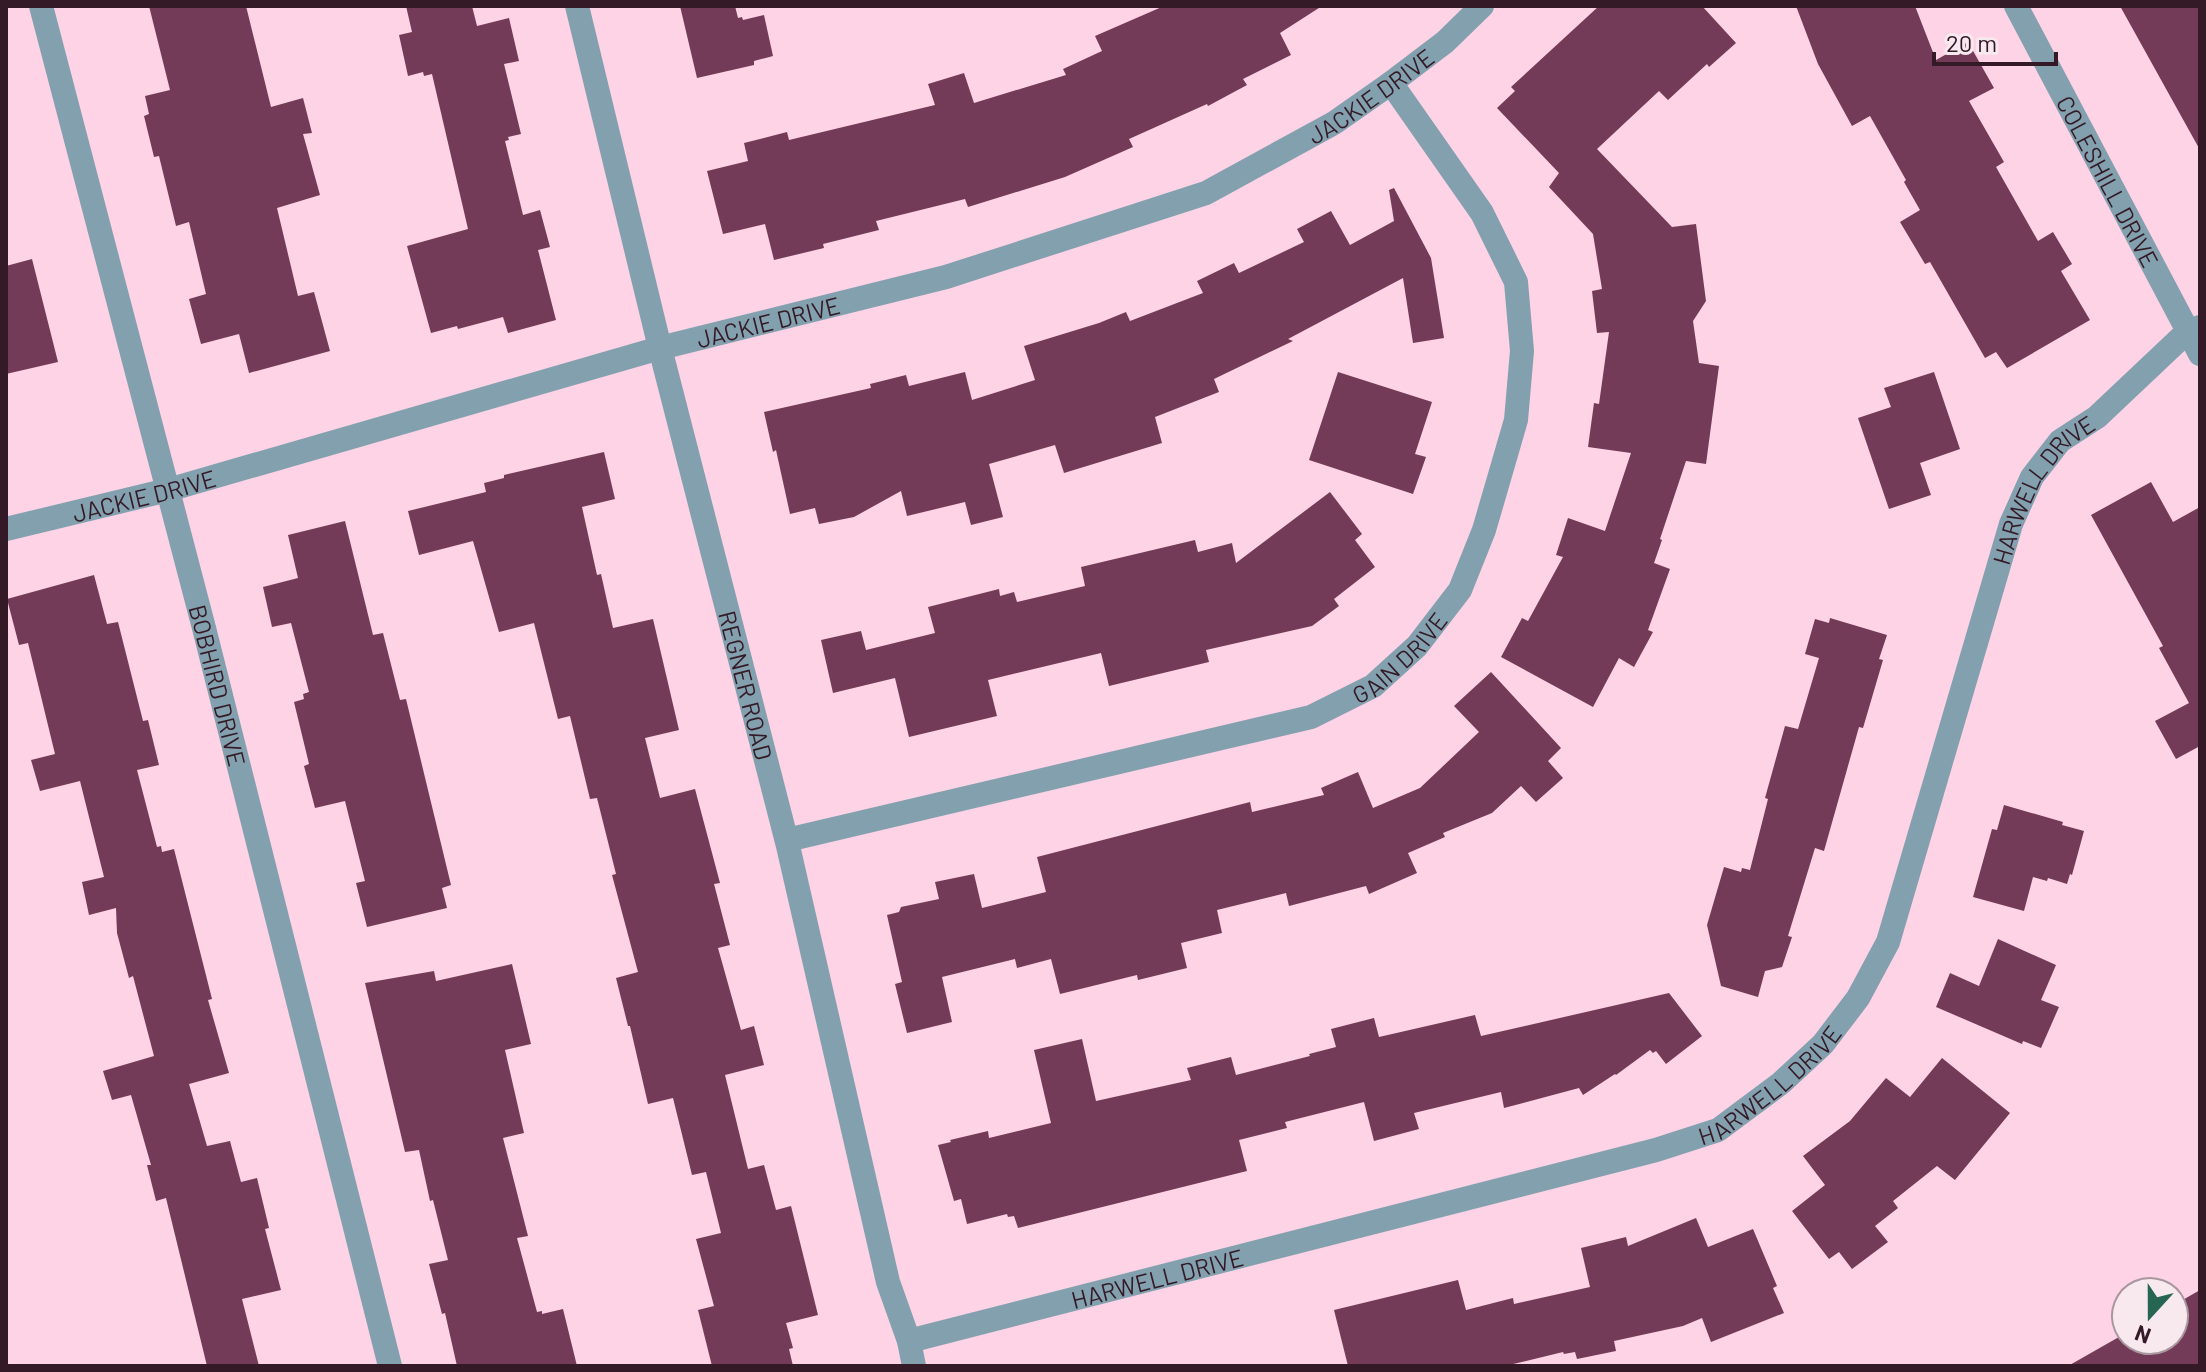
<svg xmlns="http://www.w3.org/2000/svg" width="2206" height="1372" font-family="Barlow,sans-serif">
<rect width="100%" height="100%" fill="#fdd3e5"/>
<path fill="#733b57" d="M 149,6 L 246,6 L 271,107 L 303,98 L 312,133 L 303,134 L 320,195 L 277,208 L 298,296 L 314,292 L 330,351 L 249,373 L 239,334 L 201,344 L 189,299 L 206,294 L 189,222 L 176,226 L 159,156 L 154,157 L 144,116 L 149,114 L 145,96 L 170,90 Z
M 406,6 L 472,6 L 477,26 L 509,18 L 519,61 L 504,64 L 521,134 L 508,137 L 509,140 L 505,141 L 523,215 L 540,210 L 550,247 L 538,250 L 556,320 L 508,333 L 503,317 L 458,329 L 457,326 L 431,333 L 407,246 L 468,229 L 432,74 L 424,76 L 423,72 L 408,76 L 399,35 L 412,32 Z
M 680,6 L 735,6 L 738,18 L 742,17 L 743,20 L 764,15 L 773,56 L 754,61 L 754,65 L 697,78 Z
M 1164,6 L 1322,6 L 1280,33 L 1291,55 L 1243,79 L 1247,85 L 1208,106 L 1207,104 L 1129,139 L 1133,147 L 1065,177 L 968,207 L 965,199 L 876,221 L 879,230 L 823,244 L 824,248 L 774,260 L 765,224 L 723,234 L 707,171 L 748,161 L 744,143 L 787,132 L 789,140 L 935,105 L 928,84 L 964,73 L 974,103 L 1066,75 L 1063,69 L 1102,51 L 1095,36 Z
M 1599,6 L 1702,6 L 1736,43 L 1709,67 L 1707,64 L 1668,100 L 1659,91 L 1597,149 L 1672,227 L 1696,224 L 1706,301 L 1693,321 L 1699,363 L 1719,366 L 1706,464 L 1686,461 L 1660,539 L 1662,540 L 1654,563 L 1670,569 L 1648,630 L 1653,632 L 1634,667 L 1619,658 L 1593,707 L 1501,657 L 1522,618 L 1528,621 L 1563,557 L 1556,555 L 1568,518 L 1605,531 L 1631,453 L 1588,447 L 1594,403 L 1599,404 L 1609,332 L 1597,333 L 1592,291 L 1602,289 L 1593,234 L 1549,187 L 1559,173 L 1497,108 L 1515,91 L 1511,87 Z
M 1796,6 L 1915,6 L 1936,60 L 1968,42 L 1994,88 L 1969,101 L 2004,162 L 1996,167 L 2038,241 L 2053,232 L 2072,264 L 2061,271 L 2090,320 L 2007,368 L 1996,352 L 1985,358 L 1930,262 L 1925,264 L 1900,222 L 1920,210 L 1904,182 L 1906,180 L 1870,116 L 1852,126 L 1818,64 Z
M 2120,6 L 2200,6 L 2200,150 Z
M 1394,188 L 1431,258 L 1444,338 L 1413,343 L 1403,278 L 1288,339 L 1293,341 L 1214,379 L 1219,392 L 1155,417 L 1162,443 L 1064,473 L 1055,445 L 989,464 L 1003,517 L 971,525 L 965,502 L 907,516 L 901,491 L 854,517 L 819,524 L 815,508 L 790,514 L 776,450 L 773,452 L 764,412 L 871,388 L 870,384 L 906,375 L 909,386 L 965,372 L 972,400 L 1035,380 L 1024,346 L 1099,323 L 1126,312 L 1130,321 L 1203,293 L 1197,281 L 1234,263 L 1239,273 L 1304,242 L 1297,229 L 1331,211 L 1350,245 L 1394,221 L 1389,190 Z
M 32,259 L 58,362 L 6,374 L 6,266 Z
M 1338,372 L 1432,402 L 1415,454 L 1426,457 L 1413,494 L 1309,460 Z
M 1934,372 L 1960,449 L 1920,463 L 1931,495 L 1889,509 L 1858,418 L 1891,407 L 1884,388 Z
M 604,452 L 615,499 L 582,507 L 597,575 L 601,574 L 613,628 L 653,619 L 679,730 L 645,738 L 660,798 L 695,789 L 720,883 L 714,884 L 730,945 L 718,948 L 741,1030 L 754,1026 L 764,1065 L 725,1075 L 748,1169 L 764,1165 L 776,1210 L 791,1206 L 818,1315 L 786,1323 L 793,1348 L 789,1349 L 793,1366 L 712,1366 L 698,1310 L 714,1306 L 696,1239 L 721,1233 L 706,1172 L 692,1175 L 673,1098 L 648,1104 L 630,1026 L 628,1026 L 616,978 L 638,972 L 612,875 L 616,874 L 597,798 L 590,799 L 570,716 L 558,719 L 534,623 L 499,632 L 473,541 L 419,555 L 408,511 L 486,492 L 484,483 L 504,478 L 504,475 Z
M 2151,482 L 2173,522 L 2200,507 L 2200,746 L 2176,759 L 2155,721 L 2189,703 L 2159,648 L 2163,646 L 2091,515 Z
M 1330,492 L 1362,534 L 1355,540 L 1375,567 L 1334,599 L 1339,606 L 1312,626 L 1206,650 L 1209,662 L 1109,686 L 1101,653 L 988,680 L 997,716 L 909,737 L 895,678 L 833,693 L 821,640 L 861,631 L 866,650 L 935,633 L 928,607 L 999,589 L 1000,596 L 1014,592 L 1017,602 L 1085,586 L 1081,567 L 1195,540 L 1198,552 L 1232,543 L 1236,563 Z
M 345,521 L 373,635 L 383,633 L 400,700 L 406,699 L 451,885 L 442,888 L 447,908 L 367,927 L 356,883 L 365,881 L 345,801 L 315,808 L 304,766 L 309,764 L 294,702 L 304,699 L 303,694 L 309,692 L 291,623 L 272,627 L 263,587 L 298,578 L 288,535 Z
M 94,575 L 107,624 L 118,622 L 143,721 L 148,720 L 159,765 L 137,770 L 157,847 L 161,846 L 162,852 L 174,849 L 212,999 L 208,1000 L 229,1073 L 189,1084 L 207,1146 L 230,1141 L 241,1182 L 257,1178 L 269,1228 L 265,1229 L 281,1290 L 242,1299 L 259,1366 L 207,1366 L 166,1198 L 156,1201 L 147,1165 L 151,1165 L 131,1095 L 112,1100 L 103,1071 L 154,1056 L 133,976 L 129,978 L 117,933 L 116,908 L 89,915 L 82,882 L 104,877 L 80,781 L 40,791 L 31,760 L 55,754 L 28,643 L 19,645 L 7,599 Z
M 1830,618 L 1887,635 L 1879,659 L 1883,660 L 1863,728 L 1859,727 L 1824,851 L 1815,848 L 1788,936 L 1792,937 L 1782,967 L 1765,971 L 1758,997 L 1721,986 L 1707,925 L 1724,867 L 1741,872 L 1742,868 L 1750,870 L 1768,799 L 1765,798 L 1785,726 L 1798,729 L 1819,658 L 1805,654 L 1815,619 L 1829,623 Z
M 1491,672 L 1561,748 L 1548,761 L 1563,778 L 1536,802 L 1521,786 L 1492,813 L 1443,833 L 1445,837 L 1408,853 L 1417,873 L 1369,894 L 1366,886 L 1289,906 L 1286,893 L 1217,910 L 1222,933 L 1181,943 L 1187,968 L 1138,980 L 1137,975 L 1060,994 L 1051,959 L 1017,968 L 1015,959 L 942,977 L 952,1022 L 907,1033 L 895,984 L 902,982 L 887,915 L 899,912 L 901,907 L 939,899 L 935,882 L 974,874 L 982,908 L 1046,892 L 1037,857 L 1250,802 L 1252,812 L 1324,795 L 1321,788 L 1358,772 L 1373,808 L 1420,788 L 1479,732 L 1454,706 Z
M 2004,805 L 2063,822 L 2062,825 L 2084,831 L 2072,875 L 2070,874 L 2067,884 L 2048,878 L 2047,881 L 2033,877 L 2024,911 L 1973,897 L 1992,829 L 1997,830 Z
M 1998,939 L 2056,965 L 2041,1000 L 2059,1007 L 2041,1048 L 2023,1041 L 2022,1044 L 1936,1007 L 1950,973 L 1979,986 Z
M 512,964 L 531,1044 L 505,1050 L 524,1133 L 503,1138 L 528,1236 L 517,1238 L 537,1312 L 542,1311 L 542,1314 L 563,1309 L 577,1366 L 457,1366 L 445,1313 L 442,1314 L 429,1264 L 448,1260 L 433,1200 L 430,1201 L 419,1150 L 405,1152 L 365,983 L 434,971 L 436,981 Z
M 1669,993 L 1702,1036 L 1666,1064 L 1656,1051 L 1653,1053 L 1650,1050 L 1616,1075 L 1615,1074 L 1583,1095 L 1579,1088 L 1504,1108 L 1501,1092 L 1414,1113 L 1419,1129 L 1374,1141 L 1364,1102 L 1285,1122 L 1287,1128 L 1239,1140 L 1247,1171 L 1018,1228 L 1014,1216 L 1008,1217 L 1007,1214 L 967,1224 L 961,1199 L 954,1201 L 938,1145 L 951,1142 L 950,1140 L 988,1131 L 989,1138 L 1051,1123 L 1034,1050 L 1082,1039 L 1096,1101 L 1191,1080 L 1187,1068 L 1231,1057 L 1236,1075 L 1310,1056 L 1309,1054 L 1336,1047 L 1331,1029 L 1374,1018 L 1379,1037 L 1475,1015 L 1481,1036 Z
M 1942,1058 L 2010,1113 L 1955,1180 L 1937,1166 L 1893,1201 L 1898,1208 L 1875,1226 L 1888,1242 L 1852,1269 L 1839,1252 L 1829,1259 L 1792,1211 L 1825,1185 L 1803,1156 L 1850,1121 L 1886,1078 L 1910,1097 Z
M 1696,1218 L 1708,1247 L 1753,1229 L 1777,1286 L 1773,1288 L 1784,1313 L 1711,1342 L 1702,1318 L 1683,1326 L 1614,1341 L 1616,1351 L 1577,1359 L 1575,1352 L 1564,1354 L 1563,1352 L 1505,1366 L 1348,1366 L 1334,1310 L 1458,1280 L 1466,1310 L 1513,1298 L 1514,1304 L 1590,1287 L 1581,1248 L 1626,1237 L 1628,1246 Z
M 2200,1290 L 2200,1366 L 2068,1366 L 2126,1333 L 2126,1340 L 2174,1340 L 2174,1305 Z"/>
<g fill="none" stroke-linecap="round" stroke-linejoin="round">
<g stroke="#83a0af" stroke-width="24">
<path id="s1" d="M 41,6 L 204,628 L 390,1366"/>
<path id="s2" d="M 577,6 L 660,348 L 788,846 L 888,1282 L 909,1341 L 914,1366"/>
<path id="s3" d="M 2016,6 L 2200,354"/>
<path id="s4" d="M 6,529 L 168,490 L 660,348 L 946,277 L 1206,193 L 1334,123 L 1391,83 L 1445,42 L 1482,6"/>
<path id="s5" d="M 787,840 L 1311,717 L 1373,686 L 1417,646 L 1460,590 L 1484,530 L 1516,420 L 1522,351 L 1516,282 L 1482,213 L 1391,83"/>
<path id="s6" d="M 909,1341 L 1656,1150 L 1718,1130 L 1781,1083 L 1823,1044 L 1858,998 L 1888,942 L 2011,524 L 2032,477 L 2060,441 L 2097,417 L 2187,332 L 2200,327"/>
</g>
</g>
<g text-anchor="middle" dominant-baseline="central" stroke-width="8" stroke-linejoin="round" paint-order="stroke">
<g font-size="24" fill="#331a26" stroke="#f8e9ef">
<text stroke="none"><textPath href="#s4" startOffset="1438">JACKIE DRIVE</textPath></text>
<text stroke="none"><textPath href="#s3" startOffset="198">COLESHILL DRIVE</textPath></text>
<text stroke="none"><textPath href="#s4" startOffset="790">JACKIE DRIVE</textPath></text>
<text stroke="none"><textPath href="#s4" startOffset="142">JACKIE DRIVE</textPath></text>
<text stroke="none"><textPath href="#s6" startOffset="1576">HARWELL DRIVE</textPath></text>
<text stroke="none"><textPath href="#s5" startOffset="646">GAIN DRIVE</textPath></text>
<text stroke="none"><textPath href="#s1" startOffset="702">BOBHIRD DRIVE</textPath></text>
<text stroke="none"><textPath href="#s2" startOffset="700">REGNER ROAD</textPath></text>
<text stroke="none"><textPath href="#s6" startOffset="904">HARWELL DRIVE</textPath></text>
<text stroke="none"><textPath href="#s6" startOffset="256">HARWELL DRIVE</textPath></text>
</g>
</g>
<rect width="2206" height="1372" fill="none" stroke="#331a26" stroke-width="16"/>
<g transform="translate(2150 1316) rotate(201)"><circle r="38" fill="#f8e9ef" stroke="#a9969f" stroke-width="2"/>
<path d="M0-6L14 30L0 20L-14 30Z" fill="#266552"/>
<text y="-12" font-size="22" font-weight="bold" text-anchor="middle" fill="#331a26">N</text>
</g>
<path d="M1934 52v12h122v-12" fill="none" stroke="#331a26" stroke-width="4"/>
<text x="1946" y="52" font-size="24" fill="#331a26" stroke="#f8e9ef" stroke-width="6" paint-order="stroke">20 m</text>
</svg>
